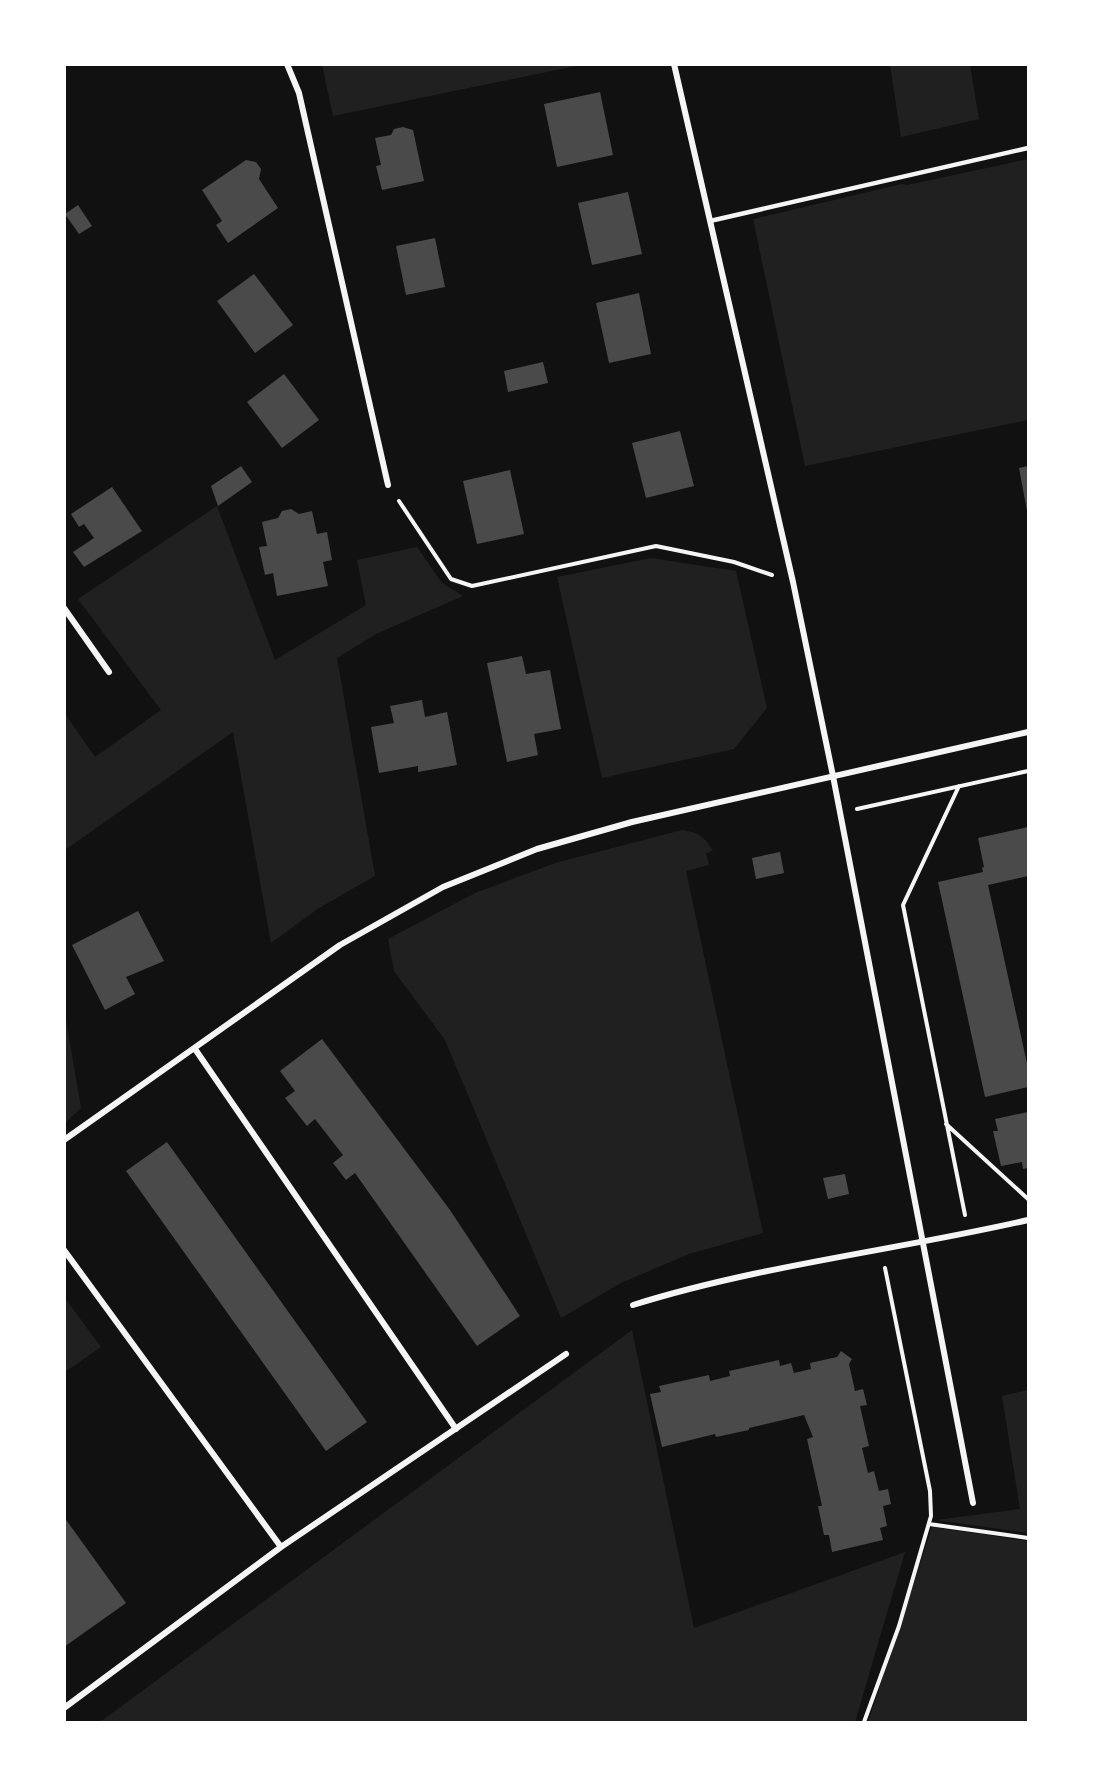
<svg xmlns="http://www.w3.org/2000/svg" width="1093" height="1787" font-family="Manrope,sans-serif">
<rect width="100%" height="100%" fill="#111"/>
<path fill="#202020" d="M 322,65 L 322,64 L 581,65 L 333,116 Z
M 890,65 L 970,65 L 979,119 L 901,137 Z
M 1028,159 L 1028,420 L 805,466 L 753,219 L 902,184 L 907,185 Z
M 217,506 L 275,660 L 366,605 L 357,560 L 417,547 L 442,583 L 463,596 L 376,634 L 337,658 L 375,876 L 319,908 L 271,943 L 233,732 L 65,850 L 65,714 L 95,757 L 161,710 L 78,599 Z
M 651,558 L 736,571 L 767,708 L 734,749 L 602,778 L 557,577 Z
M 682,830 C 698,832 705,837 713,851 L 706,853 L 709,865 L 686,871 L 763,1233 L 689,1254 L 621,1283 L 561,1318 L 445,1040 L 394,971 L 388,939 L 475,893 L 555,863 Z
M 65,1014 L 81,1108 L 65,1123 L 64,1123 Z
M 64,1297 L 101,1347 L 65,1372 L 64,1372 Z
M 632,1330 L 694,1628 L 905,1552 L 855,1722 L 100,1722 Z
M 1028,1390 L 1028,1533 L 936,1520 L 1020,1509 L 1002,1396 Z
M 932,1527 L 1028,1541 L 1028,1722 L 868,1722 Z"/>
<path fill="#4a4a4a" d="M 600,92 L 613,155 L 557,167 L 544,104 Z
M 403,127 L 413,130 L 424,181 L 382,190 L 376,166 L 381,165 L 375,138 L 391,135 L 394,129 Z
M 246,160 L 256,162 L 261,169 L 259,179 L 278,208 L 228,243 L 216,225 L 222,221 L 202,190 Z
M 628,192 L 642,254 L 592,265 L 578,203 Z
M 78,205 L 92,226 L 79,234 L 65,214 Z
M 435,238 L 445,287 L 406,295 L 396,246 Z
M 254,274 L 293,325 L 255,353 L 217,301 Z
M 639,293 L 651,354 L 609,363 L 596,303 Z
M 543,362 L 548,383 L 508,392 L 504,371 Z
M 284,374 L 319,420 L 282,448 L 247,402 Z
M 680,431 L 694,486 L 646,498 L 632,443 Z
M 241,466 L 252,482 L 218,506 L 211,486 Z
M 1028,466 L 1028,511 L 1027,511 L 1019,468 Z
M 510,470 L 524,534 L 477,544 L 463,481 Z
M 112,487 L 142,531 L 84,567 L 73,552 L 94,538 L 84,524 L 79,527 L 71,514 Z
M 291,509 L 299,514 L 312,511 L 317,534 L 327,532 L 332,560 L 323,562 L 328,586 L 277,596 L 273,573 L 265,575 L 259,547 L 267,546 L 262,522 L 278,518 L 282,511 Z
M 522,656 L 526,674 L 550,670 L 561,729 L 534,734 L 538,755 L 507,762 L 487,663 Z
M 422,700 L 425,717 L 447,712 L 457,765 L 418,772 L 418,766 L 379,773 L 371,727 L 394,723 L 390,706 Z
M 1028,827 L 1028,876 L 988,885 L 1028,1068 L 1028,1087 L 985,1097 L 938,882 L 983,872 L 982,868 L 984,867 L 978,838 Z
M 780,852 L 784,873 L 756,879 L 752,858 Z
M 138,911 L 164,961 L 126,977 L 135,994 L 105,1010 L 72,945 Z
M 322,1039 L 450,1210 L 520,1316 L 477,1346 L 355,1173 L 346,1180 L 333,1163 L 343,1155 L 315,1119 L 307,1126 L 285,1098 L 295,1091 L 280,1071 Z
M 1028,1112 L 1028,1168 L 1023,1169 L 1022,1162 L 1001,1166 L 993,1131 L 998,1131 L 995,1119 Z
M 167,1142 L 367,1422 L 326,1451 L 126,1171 Z
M 845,1174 L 849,1194 L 828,1199 L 823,1178 Z
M 841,1351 L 852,1359 L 849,1364 L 855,1391 L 863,1389 L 867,1405 L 860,1406 L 869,1446 L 862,1448 L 868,1473 L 874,1471 L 879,1491 L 888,1489 L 891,1504 L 883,1506 L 887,1526 L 880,1528 L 883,1540 L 832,1552 L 829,1535 L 824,1535 L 818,1506 L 822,1506 L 807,1439 L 813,1437 L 804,1415 L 749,1428 L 749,1430 L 716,1437 L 715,1434 L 662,1447 L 650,1394 L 661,1392 L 659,1386 L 709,1375 L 710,1381 L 730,1376 L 729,1371 L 779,1360 L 780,1366 L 791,1363 L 794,1373 L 811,1369 L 810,1363 L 837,1357 Z
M 64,1517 L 126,1603 L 64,1647 Z"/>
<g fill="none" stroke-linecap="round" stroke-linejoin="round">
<path stroke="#f5f5f5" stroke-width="4" d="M 399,501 L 451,579 L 472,586 L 656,546 L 734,562 L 772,575
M 959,786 L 903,905 L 965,1215
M 857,809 L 1028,771
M 946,1124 L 1028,1199
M 929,1524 L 1028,1538
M 864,1722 L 899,1626 L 931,1516 L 930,1491 L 885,1268"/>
<path stroke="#f5f5f5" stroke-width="4.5" d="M 710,221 L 1028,148"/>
<path stroke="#f5f5f5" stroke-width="6" d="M 287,64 L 299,93 L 388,485
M 674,64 L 793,582 L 833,776 L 973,1503
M 64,608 L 109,672
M 195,1049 L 456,1429
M 64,1140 L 340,945 L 443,887 L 537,849 L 632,822 L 1028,732
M 64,1250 L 281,1547
M 633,1305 C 761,1265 898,1250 1028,1220
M 64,1708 L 281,1547 L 566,1354"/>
</g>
<rect width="1093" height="1787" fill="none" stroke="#ffffff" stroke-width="132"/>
</svg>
